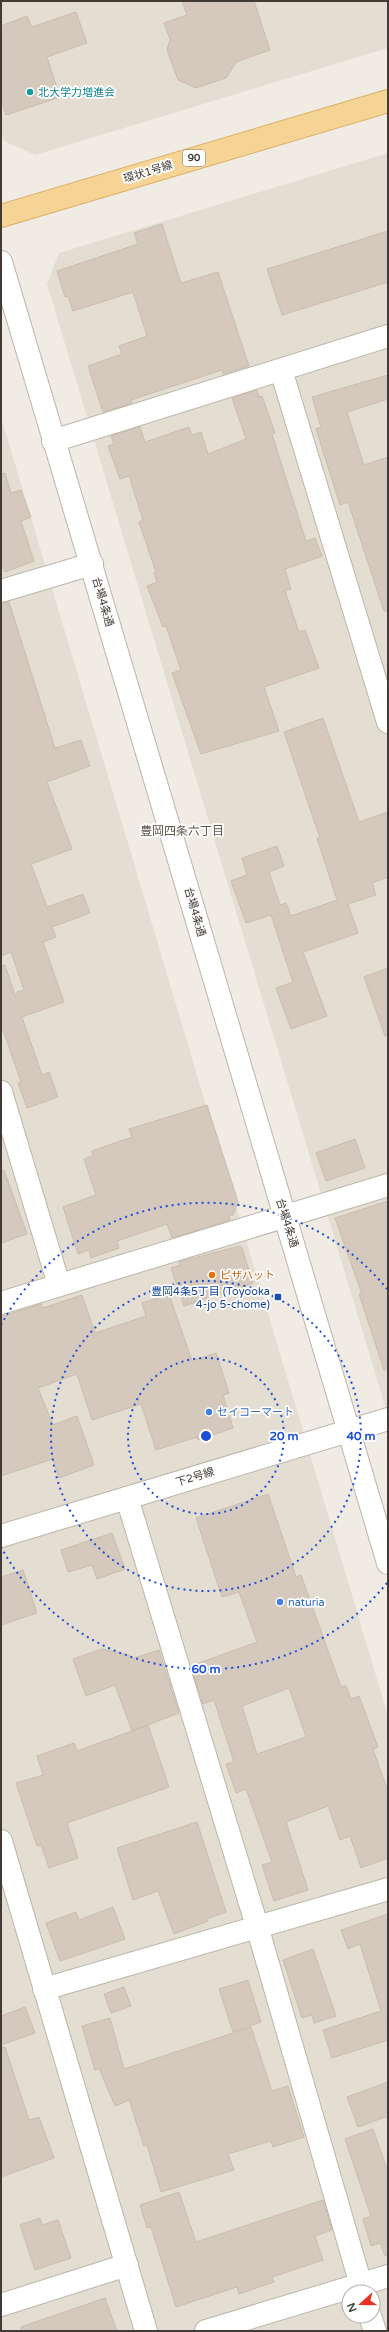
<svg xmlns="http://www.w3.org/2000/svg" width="389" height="2332" font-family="'Varela Round','Noto Sans JP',sans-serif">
<rect width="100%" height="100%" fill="#f0ebe3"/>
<path fill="#e4ddd1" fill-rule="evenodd" d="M 1,1 L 388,1 L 388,48 L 35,155 L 4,141 L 1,132 Z
M 388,153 L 388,1416 L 47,284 L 59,253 Z
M 1,417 L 388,1716 L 388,2331 L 1,2331 ZM 349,2292 L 373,2292 L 373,2316 L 349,2316 Z"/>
<path fill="#d4c9bc" stroke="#cbbdad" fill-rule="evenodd" d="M 182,1 L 254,1 L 270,50 L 236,62 L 226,78 L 196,88 L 178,80 L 167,50 L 170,39 L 164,23 L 187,15 Z
M 76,12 L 87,43 L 47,57 L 60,97 L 6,115 L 1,99 L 1,26 L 27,16 L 32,27 Z
M 162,224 L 181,283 L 218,272 L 249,366 L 223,374 L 222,370 L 131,400 L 132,403 L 103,412 L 88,366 L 122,354 L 119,346 L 147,336 L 133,292 L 73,311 L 68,296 L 65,297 L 57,271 L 138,244 L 134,233 Z
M 388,231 L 388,282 L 282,315 L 267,269 Z
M 388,375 L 388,399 L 347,412 L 364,465 L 388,457 L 388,611 L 384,611 L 348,502 L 340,505 L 316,429 L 321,427 L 312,397 Z
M 257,390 L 259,397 L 262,396 L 275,433 L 272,434 L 306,541 L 315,538 L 322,556 L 285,569 L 291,589 L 285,591 L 299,632 L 305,630 L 319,668 L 264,687 L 279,731 L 201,754 L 172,673 L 181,670 L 166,626 L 163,627 L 147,586 L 157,582 L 154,573 L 156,572 L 139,522 L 143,520 L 129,476 L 120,479 L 108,446 L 114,444 L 111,436 L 140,427 L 145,442 L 189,427 L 192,435 L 201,432 L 208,454 L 246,439 L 232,398 Z
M 5,473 L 11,493 L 21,490 L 31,517 L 21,521 L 34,561 L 5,572 L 1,561 L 1,474 Z
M 9,602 L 55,748 L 81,740 L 90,766 L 47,782 L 72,849 L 31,864 L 47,907 L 83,894 L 90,913 L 52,927 L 56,937 L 43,942 L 64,1002 L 22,1017 L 42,1075 L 49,1072 L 58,1097 L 27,1108 L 18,1083 L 21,1082 L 1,1024 L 1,966 L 5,965 L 15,995 L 18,994 L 17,992 L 24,990 L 11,952 L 1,956 L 1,603 Z
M 323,718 L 359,822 L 388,812 L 388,877 L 372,883 L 376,895 L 348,904 L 358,933 L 303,952 L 327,1016 L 291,1029 L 276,988 L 293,982 L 271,915 L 246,923 L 231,881 L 247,875 L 242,858 L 277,846 L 284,866 L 269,872 L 280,905 L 286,903 L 291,916 L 337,900 L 317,838 L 320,838 L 284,732 Z
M 388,968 L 388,1036 L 385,1036 L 364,977 Z
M 207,1105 L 238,1202 L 233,1215 L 229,1216 L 230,1220 L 172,1238 L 167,1224 L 117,1241 L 119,1248 L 91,1258 L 89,1250 L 78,1254 L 63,1207 L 96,1195 L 84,1159 L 93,1156 L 92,1151 L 132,1137 L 129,1129 Z
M 355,1139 L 365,1168 L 326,1181 L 316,1153 Z
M 1,1170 L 4,1170 L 27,1234 L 1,1243 Z
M 388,1201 L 388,1369 L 384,1370 L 359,1294 L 362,1294 L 335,1218 Z
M 239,1246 L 242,1248 L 253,1283 L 184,1306 L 171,1268 L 180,1265 L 179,1262 Z
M 169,1294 L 192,1361 L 216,1353 L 229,1393 L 223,1395 L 233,1428 L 198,1440 L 197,1437 L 156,1450 L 141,1404 L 92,1420 L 77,1374 L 38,1388 L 53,1425 L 77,1416 L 94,1465 L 59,1478 L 53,1459 L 1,1476 L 1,1317 L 41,1304 L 43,1308 L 82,1295 L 95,1333 L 146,1316 L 142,1303 Z
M 268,1494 L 296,1577 L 301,1575 L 341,1687 L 346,1686 L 351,1699 L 359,1696 L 378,1747 L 373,1749 L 388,1792 L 388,1858 L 361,1868 L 350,1836 L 340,1840 L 328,1806 L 286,1822 L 308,1890 L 274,1901 L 262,1865 L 272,1862 L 246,1789 L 236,1793 L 226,1764 L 234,1762 L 214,1700 L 203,1704 L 191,1666 L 257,1642 L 239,1592 L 222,1597 L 196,1518 ZM 289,1688 L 306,1737 L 257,1754 L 242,1706 Z
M 112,1533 L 125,1569 L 97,1579 L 92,1565 L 68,1572 L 61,1550 Z
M 23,1570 L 37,1613 L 1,1625 L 1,1577 Z
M 102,1649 L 129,1655 L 131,1659 L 159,1650 L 179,1713 L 132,1731 L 115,1685 L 86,1696 L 73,1659 Z
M 148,1725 L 169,1787 L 67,1823 L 78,1858 L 49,1868 L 41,1845 L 37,1846 L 16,1783 L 43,1775 L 37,1756 L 74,1743 L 77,1751 Z
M 197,1822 L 226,1912 L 207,1919 L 208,1921 L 174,1934 L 158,1891 L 133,1900 L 117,1848 Z
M 113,1907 L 125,1939 L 60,1961 L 46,1923 L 76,1912 L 79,1920 Z
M 388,1914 L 388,2018 L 386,2018 L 388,2040 L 332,2058 L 323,2030 L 381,2011 L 360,1944 L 348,1949 L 341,1930 Z
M 313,1949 L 336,2016 L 314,2023 L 312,2015 L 302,2018 L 283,1960 Z
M 248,1980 L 261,2022 L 233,2032 L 219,1989 Z
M 124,1987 L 131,2006 L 111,2013 L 104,1994 Z
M 25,2007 L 35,2033 L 1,2045 L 1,2016 Z
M 110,2018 L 124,2069 L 251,2027 L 272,2091 L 288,2086 L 304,2137 L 273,2147 L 271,2141 L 228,2154 L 234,2170 L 161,2192 L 147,2145 L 144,2146 L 129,2100 L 115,2106 L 99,2068 L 95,2070 L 82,2026 Z
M 5,2047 L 29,2120 L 39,2117 L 54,2158 L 1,2177 L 1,2048 Z
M 388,2082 L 388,2116 L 358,2127 L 347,2097 Z
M 373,2129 L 388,2172 L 388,2255 L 385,2256 L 380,2243 L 371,2246 L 363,2219 L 371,2216 L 345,2139 Z
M 179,2192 L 196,2242 L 323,2200 L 332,2230 L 315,2236 L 323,2260 L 272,2277 L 274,2282 L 239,2294 L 237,2287 L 176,2307 L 151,2227 L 147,2228 L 140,2205 Z
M 40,2218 L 42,2225 L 58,2220 L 71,2258 L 35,2270 L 20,2225 Z
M 105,2298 L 117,2331 L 21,2331 L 21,2327 Z"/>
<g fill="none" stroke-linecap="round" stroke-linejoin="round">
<g stroke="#bdb5a9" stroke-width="24">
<path id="minor" d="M 281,370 L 388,722
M 53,441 L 388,336
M 1,591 L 92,564
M 1,1092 L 59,1285
M 1,1303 L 388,1185
M 127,1498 L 257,1926 L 363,2292
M 1,1841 L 146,2331
M 44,1989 L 388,1889
M 1,2305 L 127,2265
M 370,2316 L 375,2331
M 206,2331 L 388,2276"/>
</g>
<g stroke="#bdb5a9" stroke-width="24">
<path id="tertiary" d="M 1,262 L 388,1563
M 1,1536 L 388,1419"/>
</g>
<g stroke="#dab067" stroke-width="24">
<path id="primary" d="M 1,216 L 388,101"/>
</g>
<use href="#minor" stroke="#fff" stroke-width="22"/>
<use href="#tertiary" stroke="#fff" stroke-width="22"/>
<use href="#primary" stroke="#f6d495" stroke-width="22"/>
</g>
<g fill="none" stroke="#1d4ed8" stroke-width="2" stroke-dasharray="2 4">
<circle cx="206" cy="1436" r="78"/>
<circle cx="206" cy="1436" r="155"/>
<path d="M387 1583A233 233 0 0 1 1 1547M1 1325A233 233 0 0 1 387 1289"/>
</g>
<circle fill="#0f9aa8" stroke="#fff" stroke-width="1.5" cx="30" cy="92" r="4"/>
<circle fill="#e8710a" stroke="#fff" stroke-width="1.5" cx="212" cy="1275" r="4"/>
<rect fill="#1a4fb4" stroke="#fff" stroke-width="1.5" x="274" y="1293" width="8" height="8" rx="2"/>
<g fill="#3f7fe0" stroke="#fff" stroke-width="1.5">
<circle cx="209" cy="1412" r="4"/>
<circle cx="280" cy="1602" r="4"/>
</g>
<g text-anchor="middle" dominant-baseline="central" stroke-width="3.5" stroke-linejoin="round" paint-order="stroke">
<rect fill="#fff" stroke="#7a7671" stroke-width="1" x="183" y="150" width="22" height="16" rx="3"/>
<g font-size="10" font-weight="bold" fill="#413b34">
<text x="194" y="158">90</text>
</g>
<g font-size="11" fill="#0d838f" stroke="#fff" text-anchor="start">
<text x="38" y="92">北大学力増進会</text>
</g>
<g font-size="11" fill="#413b34" stroke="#fff">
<text transform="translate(148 172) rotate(-17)">環状1号線</text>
<text transform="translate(103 602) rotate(74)">台場4条通</text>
<text transform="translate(195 912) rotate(74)">台場4条通</text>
<text transform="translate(287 1223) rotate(73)">台場4条通</text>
<text transform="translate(195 1477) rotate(-17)">下2号線</text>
</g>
<g font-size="11" fill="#c56008" stroke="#fff" text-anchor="start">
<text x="220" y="1275">ピザハット</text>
</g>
<g font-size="11" fill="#164399" stroke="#fff" text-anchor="end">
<text x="270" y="1291">豊岡4条5丁目 (Toyooka<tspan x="270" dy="13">4-jo 5-chome)</tspan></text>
</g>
<g font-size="11" fill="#366cbe" stroke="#fff" text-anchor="start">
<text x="217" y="1412">セイコーマート</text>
<text x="288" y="1602">naturia</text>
</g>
<g font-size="12" fill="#63584c" stroke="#fff">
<text x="182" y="831">豊岡四条六丁目</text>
</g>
</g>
<circle cx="206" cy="1436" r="6" fill="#1d4ed8" stroke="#fff" stroke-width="2"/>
<g font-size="12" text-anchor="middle" font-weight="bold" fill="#1d4ed8" stroke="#fff" stroke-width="3.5" stroke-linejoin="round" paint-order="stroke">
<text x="284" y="1440">20 m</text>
<text x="361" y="1440">40 m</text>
<text x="206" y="1673">60 m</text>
</g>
<rect width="389" height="2332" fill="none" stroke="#413b34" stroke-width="4"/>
<g transform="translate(361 2304) rotate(249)"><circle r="19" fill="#ffffff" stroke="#b3b1ae"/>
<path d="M0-3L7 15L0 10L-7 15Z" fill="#ea3120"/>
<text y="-6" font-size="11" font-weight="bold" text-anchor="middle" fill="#413b34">N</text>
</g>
</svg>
